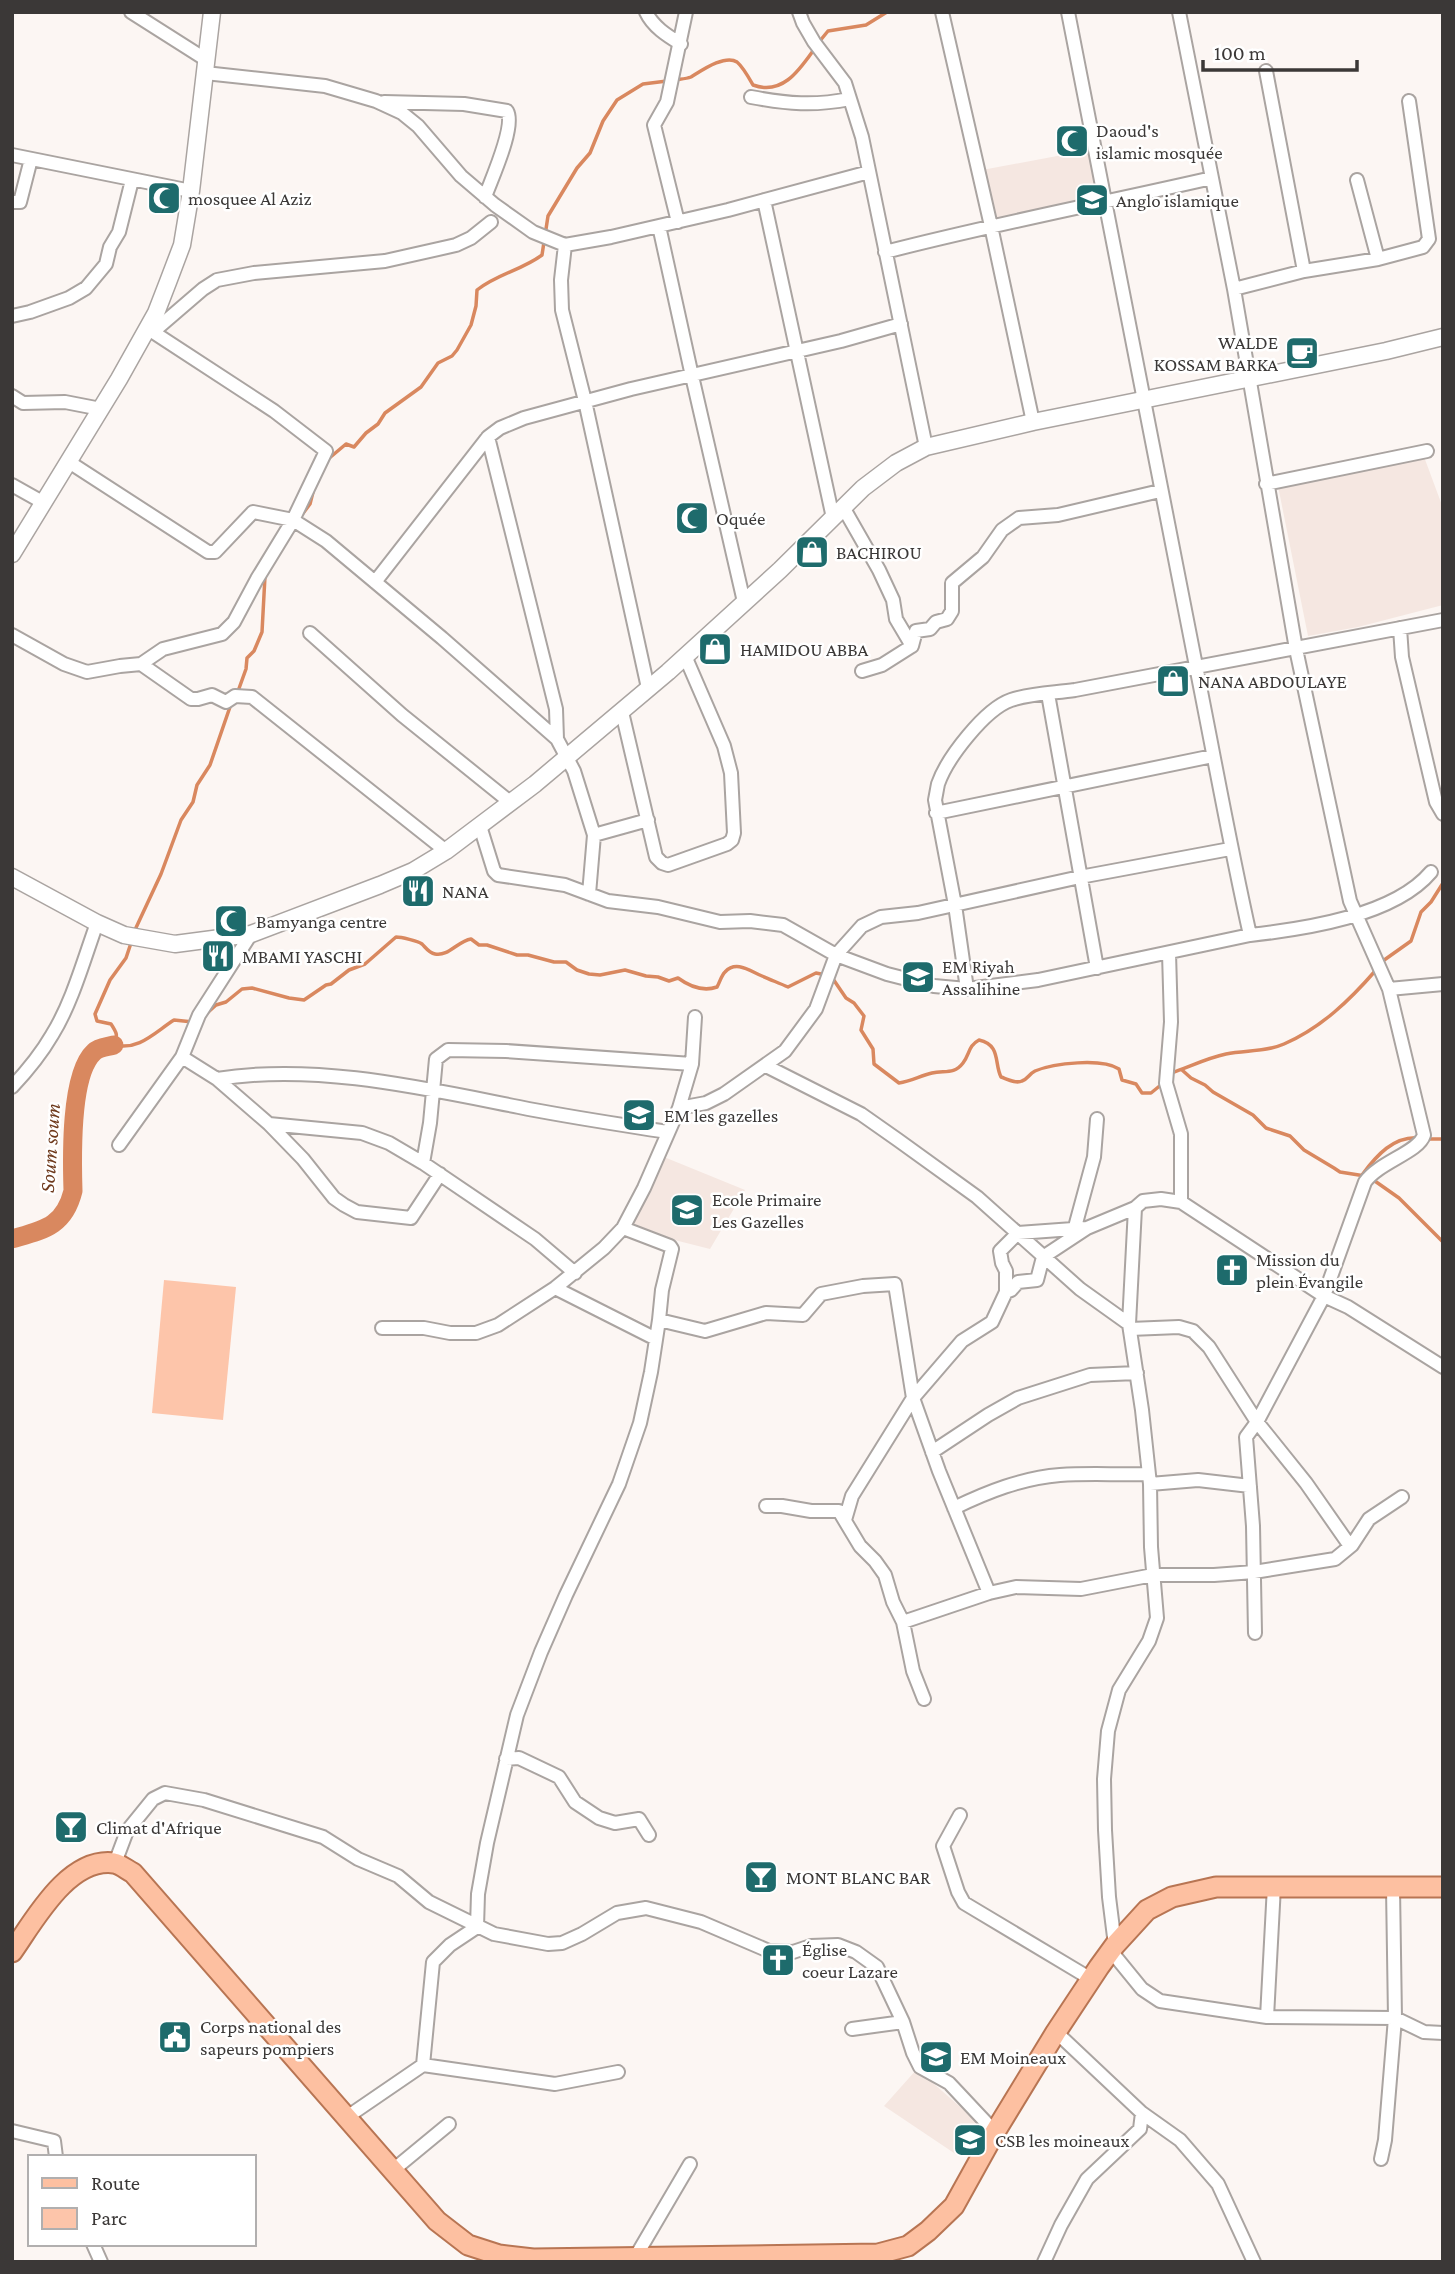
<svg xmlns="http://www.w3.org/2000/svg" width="1455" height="2274" font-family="'Crimson Pro',serif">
<rect width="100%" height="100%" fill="#fcf6f3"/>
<path fill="#f5e7e1" d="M 1089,150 L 1098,198 L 994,219 L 982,170 Z
M 1423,454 L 1443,508 L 1443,605 L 1358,627 L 1308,636 L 1278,486 Z
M 664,1157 L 745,1190 L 710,1249 L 631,1229 Z
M 917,2069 L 982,2126 L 957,2155 L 884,2106 Z"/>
<path fill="#fdc5aa" d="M 164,1280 L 236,1287 L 223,1420 L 152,1413 Z"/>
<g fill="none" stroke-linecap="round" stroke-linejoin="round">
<path stroke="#d9885f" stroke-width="3.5" d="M 819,42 L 828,31 L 866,25 L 887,12
M 674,80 C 680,79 686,79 691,77 C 701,71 725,54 737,62 C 743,67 749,78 753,85 C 783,96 800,69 815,48
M 327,460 L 346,444 L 354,447 L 366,433 L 378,424 L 385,413 L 421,387 L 438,363 L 452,356 L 457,350 L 471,325 L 476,306 L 477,290 C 497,274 522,270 542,255 L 548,216 L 577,168 L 590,153 L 603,121 L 617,100 L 643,84 L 667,81
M 301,516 L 310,504 L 313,492
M 237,694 L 246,669 L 247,658 L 254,651 L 262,632 L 265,576
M 134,932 L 161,874 L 181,820 L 193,802 L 197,785 L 210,765 L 231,704
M 132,940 L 126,958 L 110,980 L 95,1014 L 97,1021 L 111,1024 C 117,1033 118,1035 114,1045 C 139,1051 155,1032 174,1020 L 193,1022
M 1380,963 L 1411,941 L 1421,912 L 1431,902 L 1443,883
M 205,1015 L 216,1005 L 226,1002 L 242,989 L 252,988 L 289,998 L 304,1000 L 326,985 L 331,984 L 349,970 L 365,964 L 396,937 C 401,937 418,941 422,944 C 426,948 429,953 435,954 C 448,957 458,941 471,939 L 479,945 L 487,945 L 517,955 L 528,955 L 554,962 L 566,962 L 577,970 L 589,974 L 600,975 L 625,970 L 646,976 L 658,977 L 669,981 L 678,978 C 689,986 703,992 717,987 C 720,982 721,976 725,972 C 736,960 750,971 762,976 C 771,980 779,983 788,987 L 816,973 L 831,976 L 846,998 L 854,1003 L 864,1016 L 861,1030 L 873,1049 L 874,1064 L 899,1083 C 911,1081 920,1076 932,1073 C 944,1070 954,1075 963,1063 C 970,1054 968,1046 979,1040 C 1001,1045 994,1063 1001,1077 C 1007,1079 1016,1084 1022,1081 C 1028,1079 1029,1074 1035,1071 C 1054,1063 1102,1058 1119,1069 L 1122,1080 L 1136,1084 L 1142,1093 L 1151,1093 L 1162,1084
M 1182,1070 L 1191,1078 L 1205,1085 L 1213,1092 L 1253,1115 L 1266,1128 L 1290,1136 L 1304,1150 L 1334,1168 L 1340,1172 L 1365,1176
M 1171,1073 C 1189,1067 1207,1058 1226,1054 C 1246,1050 1266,1052 1284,1044 C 1321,1028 1350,1000 1376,970
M 1427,1139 L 1443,1139
M 1362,1175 C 1376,1156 1394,1135 1420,1138
M 1372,1179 L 1399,1198 L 1443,1242"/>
<path stroke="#d9885f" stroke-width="19" d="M 12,1239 C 43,1230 64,1227 73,1191 C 72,1159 70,1074 94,1052 C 99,1047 107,1047 114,1045"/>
<g stroke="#aaa4a1" stroke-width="16">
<path id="minor" d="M 131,12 L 205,59
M 646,12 C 653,27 668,36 681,44
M 799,12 L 803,23 L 814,42 L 845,83 L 862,137 L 926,447
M 942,12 L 991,226 L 1033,422
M 1068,12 C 1110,230 1153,448 1196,666 C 1214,756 1230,846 1250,935
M 1179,12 L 1234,289 L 1296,649 L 1350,901 L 1389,989 L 1424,1135 C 1419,1152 1379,1162 1365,1182 L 1324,1296 L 1257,1422 L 1246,1437 L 1253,1526 L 1255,1633
M 1266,71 L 1304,271
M 205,73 L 325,86 L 376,101 L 402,113 L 418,126 L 461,176 L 495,205 L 533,232 L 565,245 L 611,237 L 728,210 L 869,172
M 751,97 C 788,104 814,106 850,99
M 384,102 L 464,104 L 507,111 C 516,126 491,180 485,197
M 12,155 L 191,191
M 1357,180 L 1378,259
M 764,200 L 833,518
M 12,202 L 20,202 L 31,159
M 678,222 L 654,125 L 667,102 L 686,12
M 659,226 L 692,376 L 744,602
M 565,245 L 561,280 L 562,310 L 585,401 L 648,688
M 885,252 C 993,224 1103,203 1212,178
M 1234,289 L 1304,271 L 1378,259 L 1423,247 L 1429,239 L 1409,101
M 12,316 L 30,312 L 69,298 L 86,288 L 106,264 L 110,247 L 119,232 L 132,180
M 147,330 L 153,332 L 203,289 L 217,280 L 254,273 L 385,261 L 456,245 L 471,238 L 491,222
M 12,396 L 23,403 L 65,402 L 101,409
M 488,437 L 500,428 L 524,418 L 631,389 L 841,341 L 901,324
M 69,462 L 208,552 L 215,552 L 253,512 L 293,520 L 326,541 L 442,638 L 557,739 L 574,771 L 594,835 L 589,894
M 1266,484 L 1427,451
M 12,485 L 44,503
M 843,507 L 879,570 L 893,600 L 896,619 L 912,646
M 375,582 L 488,437 L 556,709 L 557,739
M 1400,628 L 1402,657 L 1436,802 L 1443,814
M 310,633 L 402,715 L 510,802
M 12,635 L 64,664 L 87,672 L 120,666 L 141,664 L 163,649 L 222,634 L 234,622 L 257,579 L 293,520 L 326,451 L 274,411 L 153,332
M 141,664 L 191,699 L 198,699 L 212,695 L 226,702 L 235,696 L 252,697 L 446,851
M 862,671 L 882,665 L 912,646 L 916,631 L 930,629 L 936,622 L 947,619 L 952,611 L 952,583 L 983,557 L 1002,530 L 1019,518 L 1058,515 L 1160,491
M 1048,694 L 1097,968
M 622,712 L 656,857 L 662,863 L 668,865 L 727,844 L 732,840 L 734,833 L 731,773 L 724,746 L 685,656
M 936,813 L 1213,756
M 480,826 L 494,871 L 498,875 L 565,885 L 608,901 L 658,907 L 720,922 L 750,921 L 783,925 L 836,955 L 887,974 L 934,986 L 967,989 L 1038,980 L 1250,935 C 1304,929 1394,916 1431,872
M 594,835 L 648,820
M 251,934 L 199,1015 L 182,1057 L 217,1079 L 269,1124 L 303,1159 L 334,1198 L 344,1205 L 357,1212 L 411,1218 L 440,1174
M 1169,953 L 1171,1022 L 1166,1083 L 1181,1134 L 1181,1202
M 967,989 L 955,905 L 935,800 C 936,795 937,789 938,784 C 947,758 985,709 1011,700 C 1031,693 1055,693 1075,690 L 1443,620
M 1389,989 L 1443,984
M 766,1066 L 861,1114 L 898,1140 L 977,1197 L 1080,1289 L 1129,1324
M 217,1079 C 315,1063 423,1088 519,1107 C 568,1117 618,1124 667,1132
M 12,1087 C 27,1071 41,1054 52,1035 C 72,1003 84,959 97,923
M 679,1108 L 706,1103 L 724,1094 L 785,1051 L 816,1009 L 836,955 L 862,926 L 881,917 L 918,913 L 1080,877 L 1230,849
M 269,1124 L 362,1133 L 389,1143 L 423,1163 L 535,1239 L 575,1273
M 119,1145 L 182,1057
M 423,1163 L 430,1123 L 436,1059 L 448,1050 L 506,1051 L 692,1064
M 1075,1227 L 1094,1157 L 1097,1119
M 555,1288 L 656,1339
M 1006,1292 L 1011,1290 L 1018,1282 L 1037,1280 L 1043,1257 L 1087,1228
M 659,1320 L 705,1331 L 766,1313 L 803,1315 L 821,1294 L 863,1286 L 895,1284 L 913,1398 L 939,1471 L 989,1593
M 382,1328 L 424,1328 L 450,1333 L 476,1333 L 498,1325 L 555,1288 L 604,1248 L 623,1228 L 644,1188 L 679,1108 L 692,1064 L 695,1017
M 1130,1329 L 1179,1327 L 1193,1331 L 1209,1347 L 1257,1422 L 1306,1483 L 1350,1546
M 932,1452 L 988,1415 L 1018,1398 L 1090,1375 L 1137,1373
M 1150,1484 L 1198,1480 L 1250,1486
M 766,1506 L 782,1506 L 811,1511 L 839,1511 L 860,1546 L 875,1561 L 885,1575 L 893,1602 L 903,1622 L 913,1671 L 924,1699
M 954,1508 C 987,1492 1022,1478 1060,1475 C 1089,1473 1119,1475 1148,1474
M 845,1520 L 852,1496 L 913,1398 L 962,1341 L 992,1322 L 1006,1292 L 1006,1271 L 1002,1263 L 1000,1251 L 1018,1233 L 1087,1228 L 1135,1208 L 1143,1201 L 1161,1199 L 1181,1202 L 1324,1296 L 1348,1307 L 1443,1367
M 903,1622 L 989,1593 L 1016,1587 L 1081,1589 L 1153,1575 L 1214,1575 L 1254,1572 L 1335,1559 L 1352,1545 L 1369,1519 L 1402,1497
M 506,1759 L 519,1758 L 559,1777 L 575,1802 L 599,1818 L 615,1823 L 639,1819 L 649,1835
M 960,1815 L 943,1846 L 958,1892 L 964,1903 L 1091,1979
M 115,1863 L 127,1831 L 153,1799 L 165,1793 L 204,1800 L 323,1837 L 358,1859 L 398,1876 L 429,1902 L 494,1934 L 548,1944 L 562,1943 L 582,1934 L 617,1913 L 646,1908 L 701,1922 L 769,1951 L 793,1952 L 811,1946 L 838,1945 L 856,1952 L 877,1967 L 903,2022 L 913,2053 L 920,2067 L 949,2083 L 995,2132
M 1115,1945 L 1109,1897 L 1105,1830 L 1104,1779 L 1108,1731 L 1119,1690 L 1149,1641 L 1157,1618 L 1151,1547 L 1150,1484 L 1142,1410 L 1129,1324 L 1135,1208
M 1111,1951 L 1142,1989 L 1160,2001 L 1267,2017 L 1395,2018 L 1424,2032 L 1443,2033
M 1267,2017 L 1274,1886
M 852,2029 L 903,2022
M 1056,2032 L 1142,2113 L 1180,2140 L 1218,2184 L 1254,2262
M 423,2065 L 555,2084 L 618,2072
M 347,2117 L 423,2065 L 433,1962 L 450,1945 L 477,1927 L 478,1894 L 487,1843 L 517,1715 L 541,1652 L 566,1595 L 619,1484 L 640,1423 L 651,1372 L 659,1320 L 662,1290 L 672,1249 L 670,1246 L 623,1228
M 12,2131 L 54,2141 L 56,2157
M 1381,2159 L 1385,2140 L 1395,2018 L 1393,1888
M 392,2171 L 449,2124
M 93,2244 L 101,2262
M 636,2256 L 690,2164
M 1044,2262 L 1061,2225 L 1087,2179 L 1140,2129 L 1142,2113"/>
</g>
<g stroke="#aaa4a1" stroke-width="19">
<path id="tertiary" d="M 12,554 L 119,379 L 156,313 L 168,282 L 182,245 L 191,191 L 212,12
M 12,877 L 97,923 L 124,935 L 175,944 L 251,934 L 380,885 L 413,871 L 446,851 L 535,784 L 668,672 L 780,570 L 863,488 L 896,463 L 926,447 L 1033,422 L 1386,351 L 1443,337"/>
</g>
<g stroke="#b87553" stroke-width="23">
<path id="primary" d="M 12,1952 C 34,1921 68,1857 114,1863 C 120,1864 127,1870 133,1873 L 437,2221 L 468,2245 L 499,2255 L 533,2259 L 878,2254 L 908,2246 L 928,2231 L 954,2206 L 995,2132 L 1056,2032 L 1099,1967 L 1115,1945 L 1147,1910 L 1172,1897 L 1216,1887 L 1443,1887"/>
</g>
<use href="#minor" stroke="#fff" stroke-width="12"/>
<use href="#tertiary" stroke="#fff" stroke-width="16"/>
<use href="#primary" stroke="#fdc0a1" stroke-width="19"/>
</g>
<defs>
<g id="mosque-square" transform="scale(1.75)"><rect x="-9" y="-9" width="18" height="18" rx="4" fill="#1e6b6c" stroke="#fff"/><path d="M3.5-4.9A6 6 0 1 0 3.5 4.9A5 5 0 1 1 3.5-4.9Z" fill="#fff"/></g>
<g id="school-square" transform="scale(1.75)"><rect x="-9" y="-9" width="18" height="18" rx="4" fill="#1e6b6c" stroke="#fff"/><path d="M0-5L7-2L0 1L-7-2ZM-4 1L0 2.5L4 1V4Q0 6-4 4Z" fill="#fff"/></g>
<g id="cafe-square" transform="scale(1.75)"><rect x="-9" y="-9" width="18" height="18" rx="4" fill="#1e6b6c" stroke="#fff"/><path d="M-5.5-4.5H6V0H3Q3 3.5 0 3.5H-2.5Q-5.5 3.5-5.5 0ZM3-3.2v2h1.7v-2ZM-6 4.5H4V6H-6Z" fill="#fff"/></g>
<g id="shop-square" transform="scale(1.75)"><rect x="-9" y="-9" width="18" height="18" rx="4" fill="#1e6b6c" stroke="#fff"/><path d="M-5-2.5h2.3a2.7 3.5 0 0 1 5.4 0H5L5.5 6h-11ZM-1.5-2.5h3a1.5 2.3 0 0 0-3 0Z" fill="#fff"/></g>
<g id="restaurant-square" transform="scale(1.75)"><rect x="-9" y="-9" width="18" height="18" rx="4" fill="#1e6b6c" stroke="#fff"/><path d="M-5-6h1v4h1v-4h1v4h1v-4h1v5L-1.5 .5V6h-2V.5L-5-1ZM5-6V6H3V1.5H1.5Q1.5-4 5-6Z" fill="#fff"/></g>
<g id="church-square" transform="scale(1.75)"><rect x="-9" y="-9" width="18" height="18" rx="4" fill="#1e6b6c" stroke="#fff"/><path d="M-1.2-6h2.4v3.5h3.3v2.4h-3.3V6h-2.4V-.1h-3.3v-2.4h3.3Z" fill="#fff"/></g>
<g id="bar-square" transform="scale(1.75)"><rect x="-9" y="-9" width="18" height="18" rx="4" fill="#1e6b6c" stroke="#fff"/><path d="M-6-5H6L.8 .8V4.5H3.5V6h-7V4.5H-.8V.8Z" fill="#fff"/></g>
<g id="civic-square" transform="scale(1.75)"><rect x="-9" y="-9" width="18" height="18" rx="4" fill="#1e6b6c" stroke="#fff"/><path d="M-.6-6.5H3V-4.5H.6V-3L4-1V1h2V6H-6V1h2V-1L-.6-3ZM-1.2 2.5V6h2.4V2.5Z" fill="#fff"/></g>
</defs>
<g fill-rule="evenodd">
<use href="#mosque-square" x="1072" y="141"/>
<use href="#mosque-square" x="164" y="198"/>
<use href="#school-square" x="1092" y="200"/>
<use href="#cafe-square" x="1302" y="353"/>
<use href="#mosque-square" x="692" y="518"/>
<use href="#shop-square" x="812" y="552"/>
<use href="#shop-square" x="715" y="649"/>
<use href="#shop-square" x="1173" y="681"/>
<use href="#restaurant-square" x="418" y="891"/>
<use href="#mosque-square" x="231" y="921"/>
<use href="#restaurant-square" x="218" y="956"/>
<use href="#school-square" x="918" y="977"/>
<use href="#school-square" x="639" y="1115"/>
<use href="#school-square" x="687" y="1210"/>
<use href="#church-square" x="1232" y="1270"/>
<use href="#bar-square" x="71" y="1827"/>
<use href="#bar-square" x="761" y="1877"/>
<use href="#church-square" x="778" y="1960"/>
<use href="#civic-square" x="175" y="2037"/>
<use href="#school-square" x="936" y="2057"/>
<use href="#school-square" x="970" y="2140"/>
</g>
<g text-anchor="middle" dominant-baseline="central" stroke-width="5" stroke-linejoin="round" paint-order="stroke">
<g font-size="19" fill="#3b3837" stroke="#fff" text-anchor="start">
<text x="1096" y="130">Daoud's<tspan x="1096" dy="22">islamic mosquée</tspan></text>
<text x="188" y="198">mosquee Al Aziz</text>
<text x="1116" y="200">Anglo islamique</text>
<text x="1278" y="342" text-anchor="end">WALDE<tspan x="1278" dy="22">KOSSAM BARKA</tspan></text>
<text x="716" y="518">Oquée</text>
<text x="836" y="552">BACHIROU</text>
<text x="740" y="649">HAMIDOU ABBA</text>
<text x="1198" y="681">NANA ABDOULAYE</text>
<text x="442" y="891">NANA</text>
<text x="256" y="921">Bamyanga centre</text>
<text x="242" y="956">MBAMI YASCHI</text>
<text x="942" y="966">EM Riyah<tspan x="942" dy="22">Assalihine</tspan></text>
<text x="664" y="1115">EM les gazelles</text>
<text x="712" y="1199">Ecole Primaire<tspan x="712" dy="22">Les Gazelles</tspan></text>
<text x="1256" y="1259">Mission du<tspan x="1256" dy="22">plein Évangile</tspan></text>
<text x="96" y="1827">Climat d'Afrique</text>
<text x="786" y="1877">MONT BLANC BAR</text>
<text x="802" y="1949">Église<tspan x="802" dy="22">coeur Lazare</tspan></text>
<text x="200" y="2026">Corps national des<tspan x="200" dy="22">sapeurs pompiers</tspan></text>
<text x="960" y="2057">EM Moineaux</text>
<text x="995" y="2140">CSB les moineaux</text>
</g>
<g font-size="21" font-style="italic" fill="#6e391c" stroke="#fff">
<text transform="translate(50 1148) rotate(-86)">Soum soum</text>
</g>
</g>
<rect width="1455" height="2274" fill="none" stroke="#3b3837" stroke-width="28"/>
<rect x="28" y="2155" width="228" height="91" fill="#ffffff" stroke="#b1afaf" stroke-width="2"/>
<rect x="42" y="2178" width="35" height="10" fill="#fdc0a1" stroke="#b1afaf" stroke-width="2"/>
<text x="91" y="2190" font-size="21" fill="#3b3837">Route</text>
<rect x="42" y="2208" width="35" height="21" fill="#fdc5aa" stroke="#b1afaf" stroke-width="2"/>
<text x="91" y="2225" font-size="21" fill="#3b3837">Parc</text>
<path d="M1203 60v10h154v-10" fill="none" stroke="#3b3837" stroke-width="3.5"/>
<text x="1214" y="60" font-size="21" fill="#3b3837" stroke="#ffffff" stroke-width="5" paint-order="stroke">100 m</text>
</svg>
